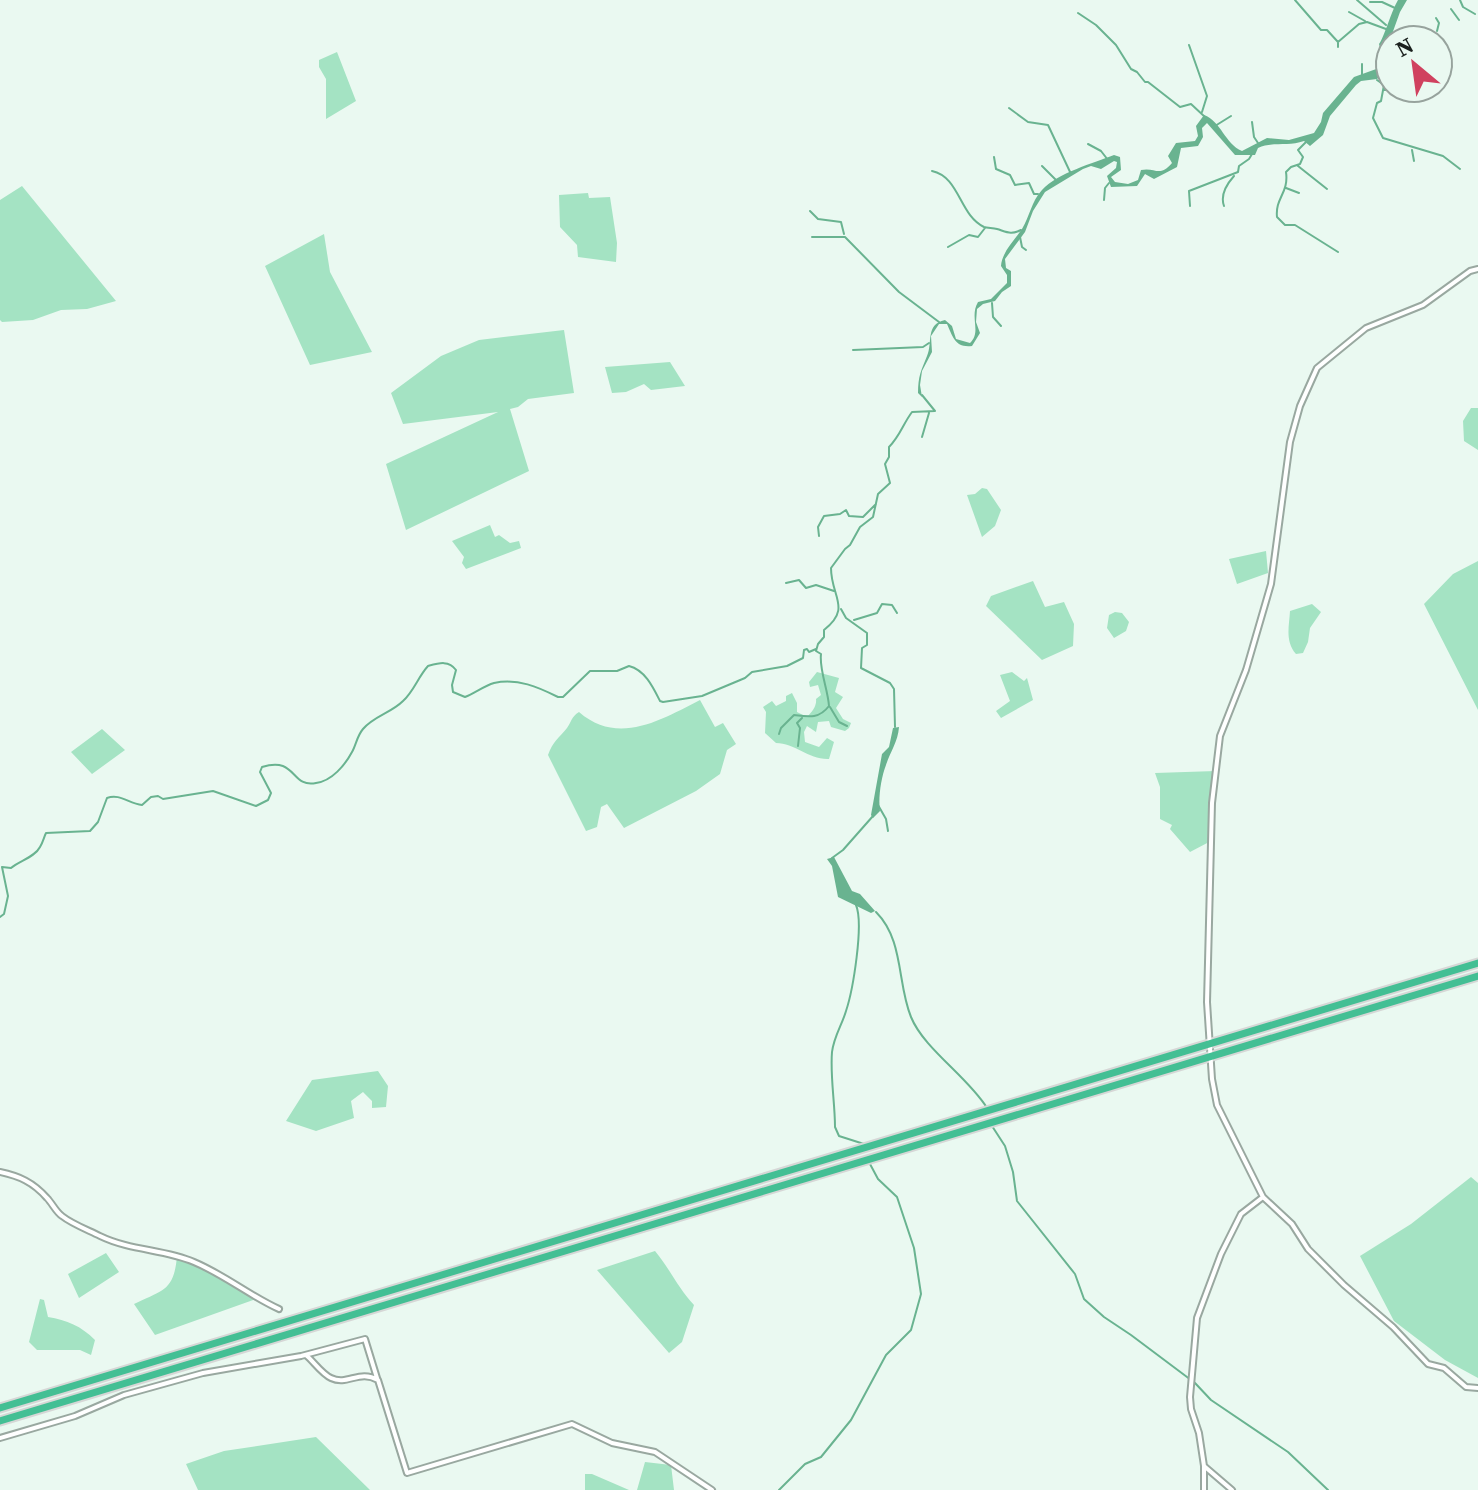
<svg xmlns="http://www.w3.org/2000/svg" width="1478" height="1490" font-family="'Source Serif 4',serif">
<rect width="100%" height="100%" fill="#eaf9f1"/>
<path fill="#a4e3c3" d="M 337,52 L 356,101 L 326,119 L 326,79 L 319,67 L 319,60 Z
M 22,186 L 116,301 L 87,309 L 61,310 L 33,320 L 2,322 L 0,320 L 0,200 Z
M 588,193 L 589,198 L 610,197 L 617,243 L 616,262 L 578,257 L 577,245 L 560,227 L 559,195 Z
M 324,234 L 330,272 L 372,352 L 310,365 L 265,266 Z
M 564,330 L 574,393 L 528,399 L 518,407 L 510,409 L 529,471 L 406,530 L 386,464 L 498,412 L 403,424 L 391,393 L 441,356 L 479,340 Z
M 670,362 L 685,386 L 651,390 L 644,384 L 626,392 L 612,393 L 605,367 Z
M 1471,408 L 1478,408 L 1478,450 L 1464,441 L 1463,421 Z
M 982,488 L 987,489 L 1001,510 L 995,526 L 982,537 L 967,495 L 975,494 Z
M 490,525 L 495,537 L 499,535 L 510,543 L 519,541 L 521,548 L 466,569 L 462,563 L 464,557 L 452,541 Z
M 1266,551 L 1268,573 L 1237,584 L 1229,559 Z
M 1478,561 L 1478,710 L 1424,604 L 1453,574 Z
M 1033,581 L 1045,607 L 1064,602 L 1074,624 L 1073,646 L 1042,660 L 986,606 L 991,596 Z
M 1312,604 L 1321,612 L 1310,628 L 1308,642 L 1303,653 L 1296,654 C 1285,641 1289,627 1290,611 Z
M 1115,612 L 1122,613 L 1129,622 L 1126,631 L 1114,638 L 1107,628 L 1109,615 Z
M 817,672 L 839,678 L 835,692 L 843,697 L 836,708 L 843,719 L 851,723 L 849,728 L 845,731 L 831,727 L 829,721 L 818,722 L 816,732 L 807,726 L 804,732 L 805,742 L 819,747 L 827,738 L 834,742 L 829,759 C 809,760 795,743 776,743 L 765,733 L 766,712 L 763,707 L 772,701 L 776,706 L 786,701 L 786,696 L 792,693 L 797,703 L 797,712 L 807,717 C 812,712 817,706 816,699 L 821,695 L 818,685 L 810,687 L 809,682 Z
M 1012,672 L 1024,681 L 1027,678 L 1033,700 L 1001,718 L 996,711 L 1010,701 L 1000,675 Z
M 700,700 L 715,727 L 723,723 L 736,744 L 727,750 L 720,774 L 696,791 L 624,828 L 607,804 L 601,807 L 597,827 L 586,831 L 548,755 C 553,741 559,738 567,728 C 572,721 571,717 579,712 C 618,746 661,720 700,700 Z
M 102,729 L 125,750 L 92,774 L 71,752 Z
M 1216,771 L 1211,841 L 1190,852 L 1170,829 L 1172,825 L 1160,819 L 1160,787 L 1155,773 Z
M 378,1071 L 388,1086 L 386,1107 L 372,1108 L 372,1101 L 363,1092 L 351,1101 L 354,1118 L 316,1131 L 286,1121 L 312,1080 Z
M 1471,1177 L 1478,1183 L 1478,1378 L 1445,1360 L 1394,1321 L 1360,1256 L 1411,1224 Z
M 655,1251 C 670,1269 678,1288 694,1305 L 682,1342 L 669,1353 L 597,1270 Z
M 106,1253 L 119,1272 L 79,1298 L 68,1274 Z
M 177,1256 L 194,1262 L 256,1299 L 155,1335 L 134,1304 C 163,1290 174,1291 177,1256 Z
M 40,1299 L 44,1300 L 48,1317 C 67,1320 81,1326 95,1340 L 91,1355 L 80,1350 L 37,1350 L 29,1342 Z
M 316,1437 L 370,1490 L 198,1490 L 186,1464 L 224,1451 Z
M 645,1462 L 671,1465 L 674,1490 L 637,1490 Z
M 585,1474 L 592,1474 L 629,1490 L 585,1490 Z"/>
<path fill="#69b390" d="M 1398,0 L 1407,0 L 1400,12 L 1387,48 L 1390,67 L 1377,79 L 1361,81 L 1356,85 L 1330,116 L 1323,135 L 1310,146 L 1304,141 C 1288,147 1273,141 1258,148 L 1255,155 L 1235,155 L 1207,123 L 1202,128 L 1203,137 L 1198,146 L 1181,148 L 1177,167 L 1154,179 L 1145,174 L 1137,186 L 1111,187 L 1107,176 L 1116,168 L 1117,162 L 1114,161 L 1101,169 L 1091,166 L 1083,169 L 1045,192 L 1033,211 L 1025,232 L 1005,259 L 1006,268 L 1011,271 L 1011,286 L 1002,292 L 995,301 L 983,304 L 977,309 L 976,322 L 980,333 L 972,346 C 955,348 953,337 947,324 L 939,324 L 931,336 L 932,352 L 922,371 L 920,385 L 922,397 L 918,393 C 918,376 921,371 927,356 C 933,343 925,324 945,320 L 952,326 L 956,339 L 970,343 C 982,332 969,317 978,302 L 991,299 L 1007,283 L 1007,275 L 1001,266 C 1002,252 1014,241 1022,229 C 1030,216 1031,202 1042,190 C 1057,173 1094,163 1114,155 L 1120,157 L 1121,170 L 1111,177 L 1115,182 L 1128,184 L 1138,180 L 1141,170 C 1156,167 1159,178 1172,163 L 1168,156 L 1176,143 L 1195,141 L 1198,136 L 1196,126 L 1204,115 C 1221,121 1225,144 1242,151 L 1267,138 L 1289,140 L 1314,133 L 1321,122 L 1323,113 L 1354,77 L 1379,68 L 1384,61 L 1379,44 C 1384,38 1391,12 1398,0 Z
M 899,727 C 898,742 890,752 886,765 C 881,778 878,798 880,811 L 873,818 L 871,815 L 882,754 L 889,747 L 893,728 Z
M 834,857 L 852,891 L 860,894 L 875,911 L 871,913 L 838,897 L 832,866 L 827,859 Z"/>
<g fill="none" stroke-linecap="round" stroke-linejoin="round">
<path stroke="#69b390" stroke-width="2" d="M 1295,0 L 1321,30 L 1327,30 L 1338,42 L 1359,24 L 1367,22 L 1386,29
M 1357,0 L 1386,25
M 1460,0 L 1463,7 L 1475,14
M 1370,2 L 1382,2 L 1395,8
M 1451,9 L 1459,20
M 1349,12 L 1365,21
M 1078,13 L 1096,25 L 1116,45 L 1131,69 L 1137,72 L 1145,82 L 1148,82 L 1180,107 L 1191,104 L 1205,117
M 1436,18 L 1439,23 L 1437,31
M 1338,43 L 1338,47
M 1189,45 L 1207,96 L 1202,112
M 1362,64 L 1362,75
M 1377,80 L 1384,85 L 1381,101 L 1377,103 L 1373,118 L 1383,138 L 1443,156 L 1460,169
M 1384,90 L 1392,90
M 1009,108 L 1028,122 L 1048,125 L 1071,174
M 1252,122 L 1254,137 L 1258,143
M 1215,126 L 1231,116
M 1307,141 L 1298,150 L 1303,157 L 1300,164 L 1291,167 L 1286,172 C 1289,193 1275,198 1277,217 L 1285,225 L 1295,225 L 1338,252
M 1088,144 L 1101,151 L 1108,160
M 1412,150 L 1414,161
M 994,157 L 996,169 L 1010,175 L 1015,185 L 1029,183 L 1034,194 L 1038,194
M 1042,166 L 1058,182
M 1298,166 L 1327,189
M 932,171 C 960,177 959,215 984,227 C 987,228 993,228 997,229 C 1007,232 1011,235 1021,230
M 1286,188 L 1299,193
M 1104,200 L 1105,188 L 1109,183
M 1190,206 L 1189,191 L 1238,172 L 1239,166 L 1249,159 L 1252,154
M 1224,206 C 1220,195 1226,185 1234,176
M 810,211 L 818,219 L 841,222 L 844,234
M 812,237 L 845,237 L 899,292 L 939,322
M 1020,237 L 1022,247 L 1026,250
M 948,247 L 969,235 L 978,237 L 985,228
M 992,303 L 993,317 L 1001,326
M 853,350 L 923,347 L 929,343
M 922,437 L 929,413
M 819,536 L 818,527 L 824,516 L 840,514 L 846,510 L 849,516 L 863,517 L 876,504
M 786,583 L 799,580 L 806,588 L 816,585 L 834,591
M 841,609 L 846,618 L 867,633 L 867,645 L 862,648 L 861,668 L 890,683 L 894,689 L 895,727
M 854,620 L 877,613 L 882,604 L 892,605 L 897,613
M 830,707 L 839,722 L 847,726
M 779,734 L 781,728 L 794,715 C 809,717 819,719 829,706 C 828,690 819,669 821,654 L 816,651 L 818,644 L 824,637 L 824,630 C 852,608 831,597 831,568 L 845,549 L 850,545 L 860,527 L 873,517 L 878,494 L 890,483 L 885,464 L 889,457 L 889,447 C 900,436 903,424 912,412 L 935,411 L 922,395
M 798,746 L 800,728 L 797,723 L 802,718
M 878,805 L 886,819 L 888,831
M 832,858 L 843,850 L 873,816
M 856,905 C 864,924 853,990 846,1011 C 842,1025 834,1036 832,1052 C 830,1076 835,1103 835,1127 L 839,1136 L 864,1144
M 876,912 C 904,940 897,983 911,1017 C 924,1049 968,1077 987,1108
M 0,917 L 4,914 L 8,896 L 2,867 L 11,868 C 19,861 35,857 40,847 C 43,842 44,837 46,833 L 90,831 L 98,822 L 107,798 C 120,793 129,804 142,805 L 151,797 L 158,796 L 163,799 L 213,791 L 256,806 L 268,800 L 271,793 L 260,772 L 262,767 C 297,756 290,788 316,783 C 332,781 345,765 352,752 C 356,745 357,736 363,729 C 374,716 391,713 403,701 C 414,691 418,677 428,666 C 439,663 449,660 456,670 L 452,685 L 453,692 L 465,697 C 475,693 484,686 494,683 C 518,678 538,687 558,697 L 563,697 L 590,671 L 617,671 L 629,666 C 645,670 653,687 660,701 L 663,702 L 702,696 L 745,678 L 752,672 L 787,666 L 803,658 L 804,650 L 807,649 L 809,652 L 816,649
M 992,1126 L 1005,1146 L 1013,1172 L 1017,1201 L 1075,1274 L 1084,1299 L 1104,1317 L 1131,1335 L 1195,1383 L 1211,1400 L 1288,1452 L 1328,1490
M 779,1490 L 805,1464 L 821,1457 L 851,1420 L 886,1355 L 911,1330 L 921,1294 L 914,1248 L 897,1197 L 878,1179 L 870,1164"/>
<g stroke="#99a8a0" stroke-width="8">
<path id="minor" d="M 1478,269 L 1470,271 L 1423,305 L 1366,328 L 1317,368 L 1300,406 L 1290,442 L 1271,584 L 1246,670 L 1220,736 L 1212,803 L 1207,1002 L 1212,1079 L 1217,1105 L 1263,1197 L 1292,1224 L 1308,1249 L 1344,1285 L 1393,1327 L 1428,1364 L 1444,1368 L 1466,1387 L 1478,1388
M 0,1172 C 19,1176 33,1182 47,1198 C 52,1203 56,1212 62,1216 C 72,1224 88,1230 100,1236 C 131,1251 164,1249 194,1262 C 225,1275 250,1296 279,1309
M 306,1355 C 314,1362 322,1374 331,1378 C 348,1386 359,1369 378,1380 L 407,1473 L 572,1424 L 612,1443 L 655,1452 L 712,1490
M 0,1438 L 75,1416 L 124,1395 L 203,1373 L 301,1356 L 365,1339 L 377,1378
M 1204,1466 L 1204,1490
M 1232,1490 L 1204,1466 L 1199,1433 L 1191,1409 L 1190,1397 L 1197,1318 L 1221,1254 L 1241,1214 L 1263,1197"/>
</g>
<g stroke="#d6d7d6" stroke-width="11">
<path id="trunk" d="M 0,1408 L 1478,963
M 0,1421 L 1478,976"/>
</g>
<use href="#minor" stroke="#fff" stroke-width="4"/>
<use href="#trunk" stroke="#43bf94" stroke-width="7"/>
</g>
<g transform="translate(1414 64) rotate(331)"><circle r="38" fill="#eaf9f1" stroke="#97a39d" stroke-width="2"/>
<path d="M0-6L14 30L0 20L-14 30Z" fill="#d0415f"/>
<text y="-12" font-size="22" font-weight="bold" text-anchor="middle" fill="#1b211e">N</text>
</g>
</svg>
